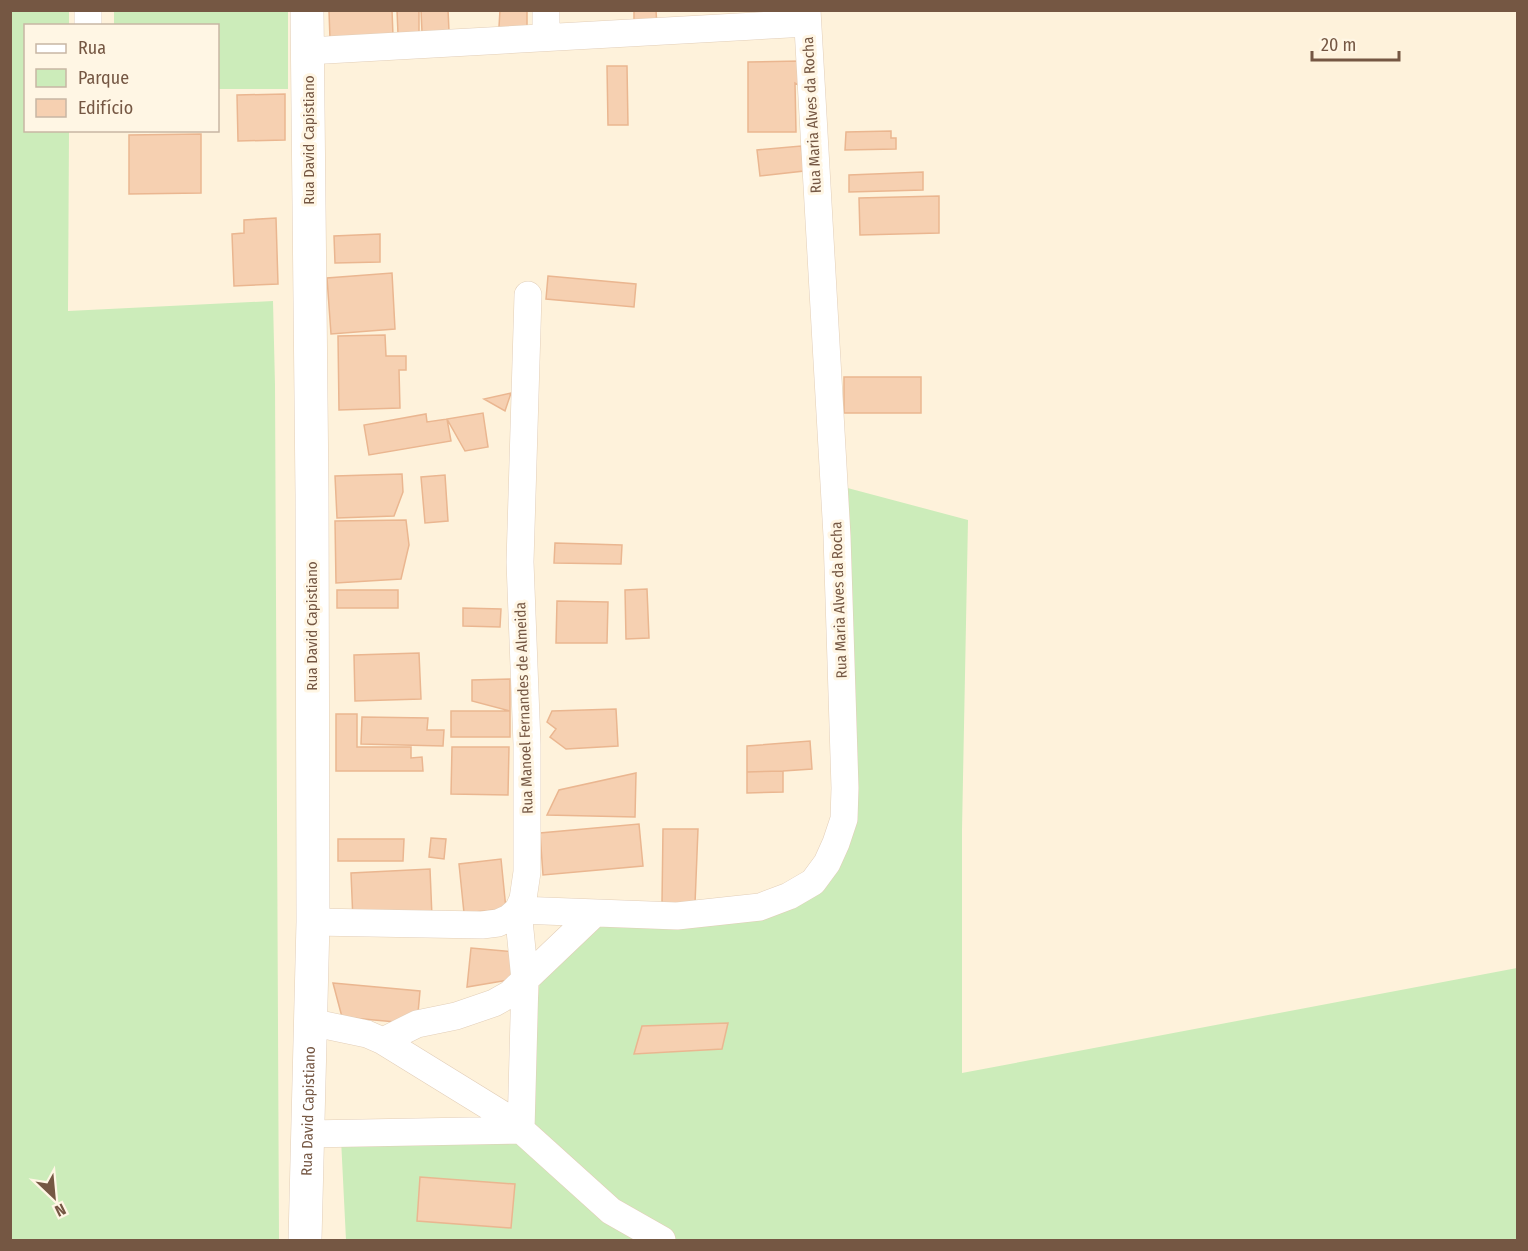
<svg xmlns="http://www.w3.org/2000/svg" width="1528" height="1251" font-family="'Fira Sans Condensed',sans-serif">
<rect width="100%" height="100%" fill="#fef2db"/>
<path fill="#ccecba" d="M 10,11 L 69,11 L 69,25 L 26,26 L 26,130 L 69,131 L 68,311 L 273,301 L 275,385 L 279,1240 L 11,1240 Z
M 114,11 L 288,11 L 288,89 L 218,89 L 218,26 L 114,25 Z
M 840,486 L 968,520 L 962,830 L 962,1073 L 1517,968 L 1517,1240 L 346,1240 L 341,1139 L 524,1127 L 540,979 L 600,924 L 791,900 L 850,819 Z"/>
<path fill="#f6d0b1" stroke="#eab690" stroke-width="1.5" d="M 350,10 L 392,10 L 393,36 L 330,39 L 329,11 Z
M 397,10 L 419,10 L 419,33 L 398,34 Z
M 421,10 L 448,10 L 449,31 L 422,32 Z
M 500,10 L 527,10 L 527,28 L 499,27 Z
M 634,10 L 656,10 L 657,28 L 634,29 Z
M 800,61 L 800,86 L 795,83 L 796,132 L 748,132 L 748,62 Z
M 607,66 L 627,66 L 628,125 L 608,125 Z
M 285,94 L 285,140 L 238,141 L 237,95 Z
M 891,131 L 891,138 L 896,138 L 896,149 L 845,150 L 846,132 Z
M 201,134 L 201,193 L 129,194 L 129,135 Z
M 801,146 L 804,171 L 760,176 L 757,150 Z
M 923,172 L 923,190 L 849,192 L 849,175 Z
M 939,196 L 939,233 L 860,235 L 859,198 Z
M 276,218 L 278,284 L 234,286 L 232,234 L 244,233 L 244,220 Z
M 380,234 L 380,262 L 335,263 L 334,236 Z
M 392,273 L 395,329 L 331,334 L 327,278 Z
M 548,276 L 636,284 L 634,307 L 546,299 Z
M 385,335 L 386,356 L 406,356 L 406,370 L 399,370 L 400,408 L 339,410 L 338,336 Z
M 844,377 L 921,377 L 921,413 L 844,413 Z
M 511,393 L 505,411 L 484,399 Z
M 483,413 L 488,447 L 465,451 L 447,419 Z
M 426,414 L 427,422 L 447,419 L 451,441 L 369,455 L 364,425 Z
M 402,474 L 403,492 L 394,516 L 337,518 L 335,476 Z
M 445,475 L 448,521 L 425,523 L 421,477 Z
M 406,520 L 409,545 L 401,579 L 336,583 L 335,521 Z
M 555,543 L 622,545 L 621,564 L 554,563 Z
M 647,589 L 649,638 L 626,639 L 625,590 Z
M 337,590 L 398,590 L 398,608 L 337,608 Z
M 557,601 L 608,602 L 607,643 L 556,643 Z
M 463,608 L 501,609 L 500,627 L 463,626 Z
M 419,653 L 421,699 L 355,701 L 354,655 Z
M 510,679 L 510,711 L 472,701 L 472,680 Z
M 616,709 L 618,746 L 566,749 L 550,737 L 556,729 L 547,722 L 552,711 Z
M 451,711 L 510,711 L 510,737 L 451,737 Z
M 336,714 L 357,714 L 357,747 L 411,747 L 411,758 L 422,757 L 423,771 L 336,771 Z
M 362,717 L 428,718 L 427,730 L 444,730 L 443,746 L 361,744 Z
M 810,741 L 812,769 L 783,771 L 747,772 L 747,746 Z
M 452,747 L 509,747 L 508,795 L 451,794 Z
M 783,771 L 783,792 L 747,793 L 747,772 Z
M 636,773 L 635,817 L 547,815 L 559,790 Z
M 639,824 L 643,866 L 543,875 L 540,833 Z
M 663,829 L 698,829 L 695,904 L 662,904 Z
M 431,838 L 446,839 L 444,859 L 429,857 Z
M 338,839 L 404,839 L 403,861 L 338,861 Z
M 501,859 L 506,909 L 464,913 L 459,864 Z
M 430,869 L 432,917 L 353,921 L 351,873 Z
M 471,948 L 516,952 L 514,979 L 467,987 Z
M 333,983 L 420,991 L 417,1024 L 342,1017 Z
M 728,1023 L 722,1049 L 634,1054 L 642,1026 Z
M 420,1177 L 515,1184 L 511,1228 L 417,1221 Z"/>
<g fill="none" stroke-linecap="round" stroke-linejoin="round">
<g stroke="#e2ceb8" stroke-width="28">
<path id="minor" d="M 88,26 L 88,10
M 546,37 L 546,10
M 308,51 L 807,23
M 313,922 L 482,925 L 498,923 L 509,918 L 518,910 L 523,899 L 527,872 L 527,744 L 520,562 L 528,295
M 310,1022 L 367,1034 L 383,1041 L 508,1118 L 611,1211 L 662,1240
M 383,1041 L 417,1024 L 456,1016 L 494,1003 L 510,994 L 595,913
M 308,1134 L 521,1130 L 525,980 L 518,910 L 677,916 L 760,907 L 789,896 L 813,882 L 827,863 L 836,843 L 844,819 L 845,788 L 837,536 L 807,10"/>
</g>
<g stroke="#e2ceb8" stroke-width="34">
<g id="tertiary">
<path id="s1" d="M 305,1240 L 313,922 L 312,494 L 307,10"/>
</g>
</g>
<use href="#minor" stroke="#fff" stroke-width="27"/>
<use href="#tertiary" stroke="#fff" stroke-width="33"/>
</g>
<g text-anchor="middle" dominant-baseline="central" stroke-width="6" stroke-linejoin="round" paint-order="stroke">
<g font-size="15" fill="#755743" stroke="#fff6e4">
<text transform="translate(812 115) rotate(-93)">Rua Maria Alves da Rocha</text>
<text transform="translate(309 140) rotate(-90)">Rua David Capistiano</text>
<text transform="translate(839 600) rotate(-92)">Rua Maria Alves da Rocha</text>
<text transform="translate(312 626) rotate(-90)">Rua David Capistiano</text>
<text transform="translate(524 708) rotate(-92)">Rua Manoel Fernandes de Almeida</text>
<text stroke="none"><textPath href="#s1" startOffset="129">Rua David Capistiano</textPath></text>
</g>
</g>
<rect width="1528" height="1251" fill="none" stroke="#755743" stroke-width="24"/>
<rect x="24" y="24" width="195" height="108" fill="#fff6e4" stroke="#c8b6a4" stroke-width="1.5"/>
<rect x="36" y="44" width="30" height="9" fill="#ffffff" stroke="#c8b6a4" stroke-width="1.5"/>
<text x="78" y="54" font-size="18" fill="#755743">Rua</text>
<rect x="36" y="69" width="30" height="18" fill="#ccecba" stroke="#c8b6a4" stroke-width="1.5"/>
<text x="78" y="84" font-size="18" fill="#755743">Parque</text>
<rect x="36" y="99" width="30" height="18" fill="#f6d0b1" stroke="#c8b6a4" stroke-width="1.5"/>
<text x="78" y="114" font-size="18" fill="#755743">Edifício</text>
<g transform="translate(54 1197) rotate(154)" stroke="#fff6e4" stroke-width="4.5" paint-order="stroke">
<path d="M0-4.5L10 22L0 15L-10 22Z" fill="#755743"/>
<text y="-9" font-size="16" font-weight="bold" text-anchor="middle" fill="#755743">N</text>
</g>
<path d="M1312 51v9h87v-9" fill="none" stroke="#755743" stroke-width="3"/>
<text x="1321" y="51" font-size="18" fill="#755743" stroke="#fff6e4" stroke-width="4.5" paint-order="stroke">20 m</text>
</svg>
